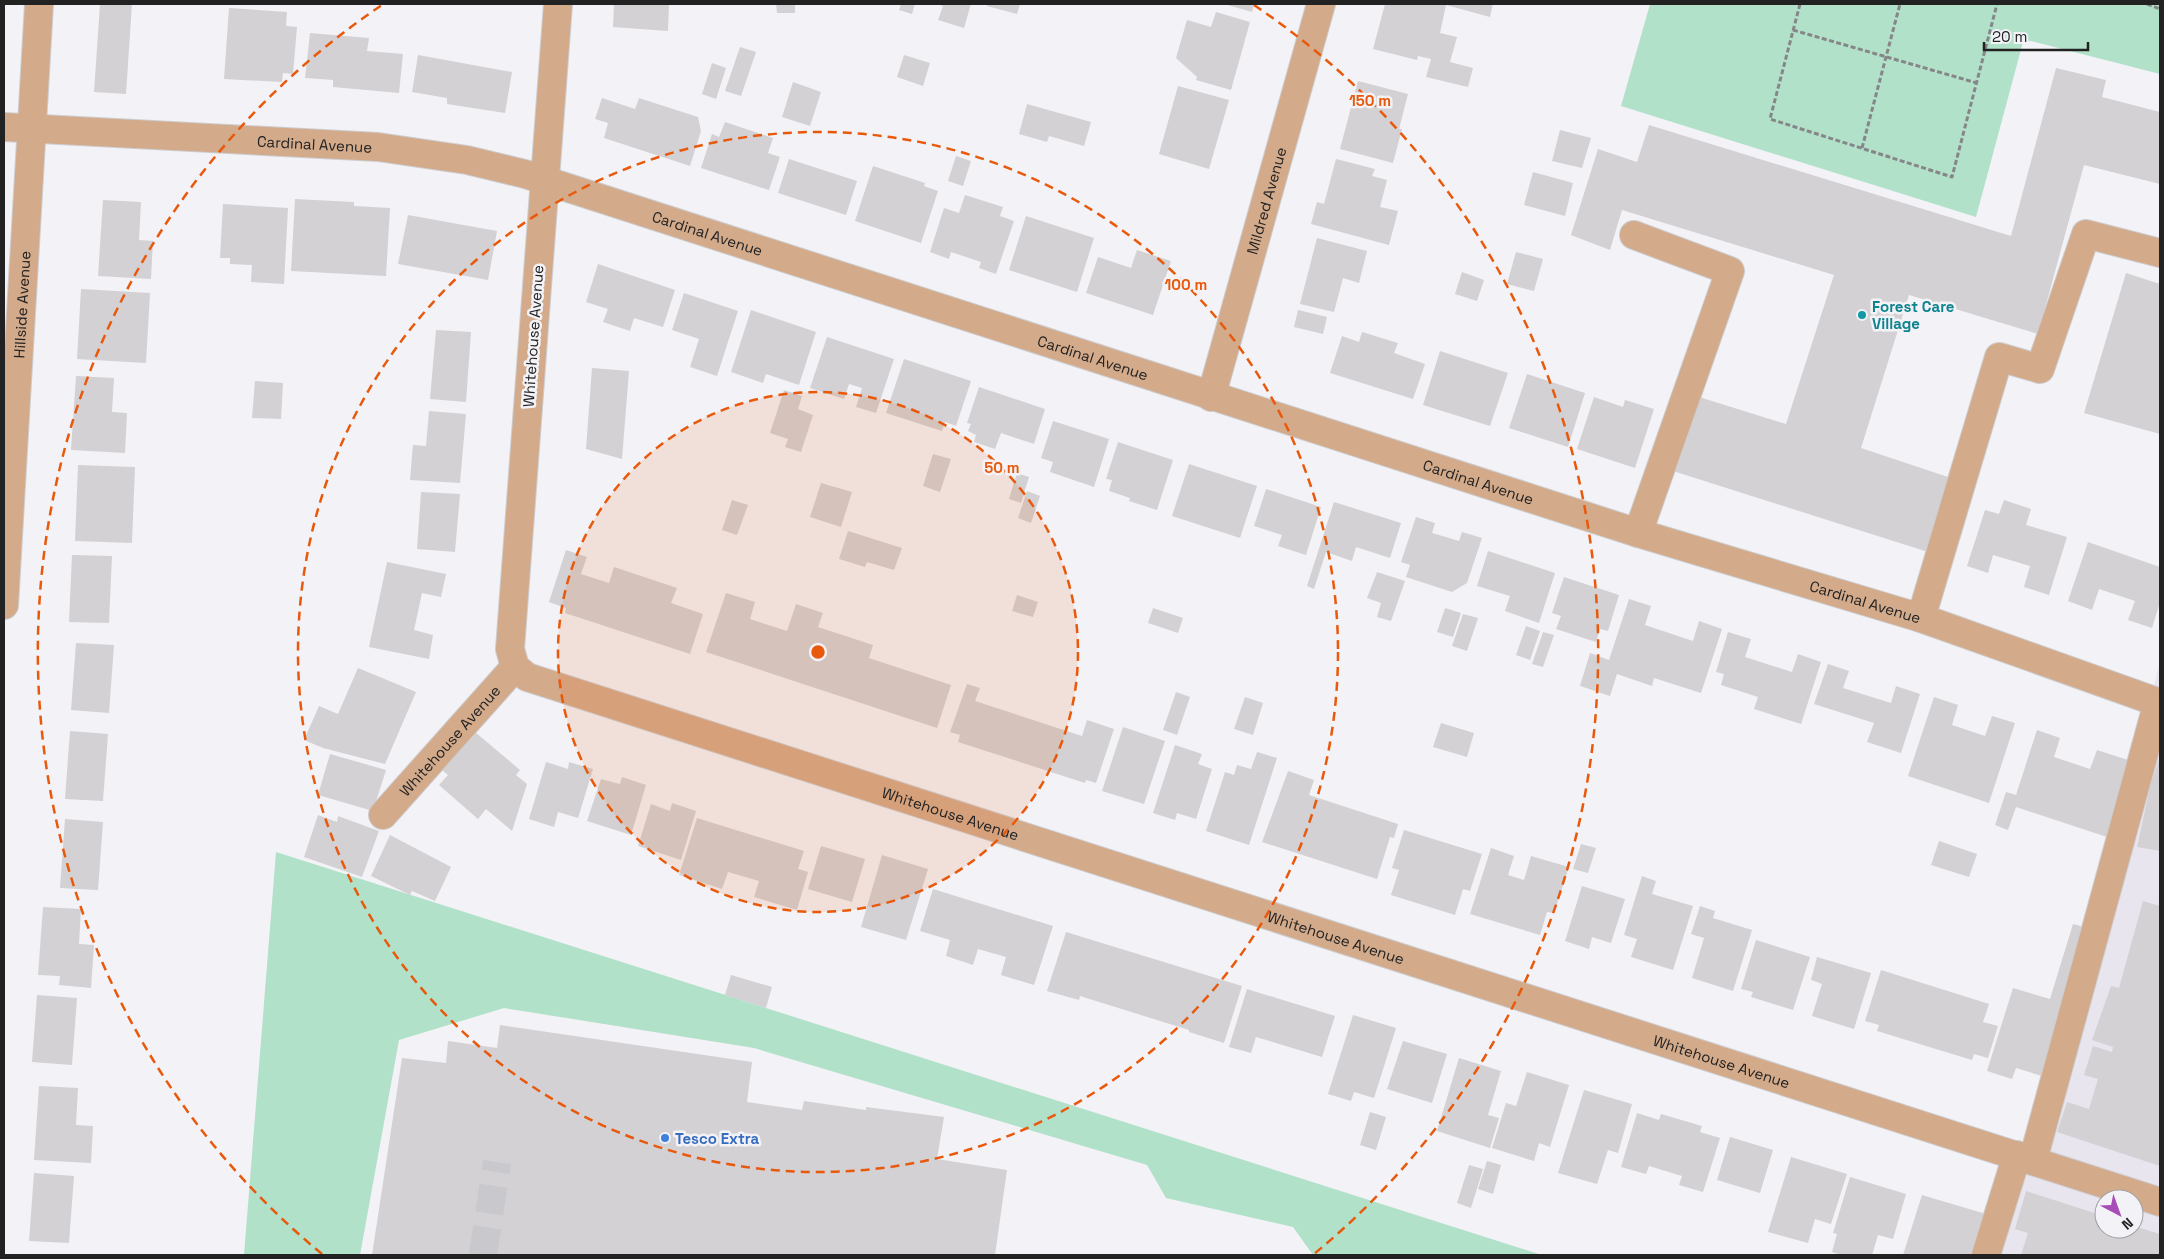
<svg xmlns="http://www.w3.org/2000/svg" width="2164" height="1259" font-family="'Space Grotesk',sans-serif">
<rect width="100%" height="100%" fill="#f3f2f6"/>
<path fill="#e8e5ef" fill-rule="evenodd" d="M 2160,662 L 2160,1255 L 1990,1255 L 2093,929 ZM 2104,1199 L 2134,1199 L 2134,1229 L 2104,1229 Z"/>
<path fill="#b2e1ca" d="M 1650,4 L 2160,4 L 2160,74 L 2031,41 L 2023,42 L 1976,217 L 1621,106 Z
M 276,852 L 1542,1255 L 1313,1255 L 1293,1227 L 1166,1198 L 1147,1165 L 754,1048 L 504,1008 L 399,1040 L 360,1255 L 244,1255 Z"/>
<path fill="#d3d1d3" d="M 100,4 L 132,4 L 126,94 L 94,92 Z
M 614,4 L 669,4 L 668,31 L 613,27 Z
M 776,4 L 795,4 L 795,13 L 777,13 Z
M 901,4 L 915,4 L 912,14 L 899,10 Z
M 938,4 L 971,4 L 964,28 L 938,20 L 943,6 Z
M 988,4 L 1020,4 L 1017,14 L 987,6 Z
M 1224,4 L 1254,4 L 1252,12 Z
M 1385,4 L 1493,4 L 1490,17 L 1446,5 L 1440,33 L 1457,37 L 1450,62 L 1473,68 L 1468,87 L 1426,77 L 1431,59 L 1418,56 L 1417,60 L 1373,49 Z
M 229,8 L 287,12 L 286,26 L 297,27 L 293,74 L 283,73 L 282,82 L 224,79 Z
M 1216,12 L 1250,22 L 1231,90 L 1196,80 L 1197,77 L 1176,58 L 1187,20 L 1211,27 Z
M 310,33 L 369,38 L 367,51 L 403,54 L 399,93 L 333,87 L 333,80 L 305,78 Z
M 740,47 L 756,52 L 741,96 L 725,91 Z
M 418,55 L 512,72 L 505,113 L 447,104 L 447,98 L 412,92 Z
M 904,55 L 930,63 L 923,86 L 897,77 Z
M 712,63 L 726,68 L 716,99 L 702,94 Z
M 2056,68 L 2106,80 L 2102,97 L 2160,112 L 2160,184 L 2084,165 L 2038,334 L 1909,295 L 1861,448 L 1951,478 L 1928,552 L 1673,471 L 1696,396 L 1786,424 L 1834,275 L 1622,210 L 1610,250 L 1571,235 L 1598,149 L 1637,162 L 1649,125 L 2011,236 Z
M 1358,81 L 1408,94 L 1399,129 L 1402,129 L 1393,163 L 1340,149 Z
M 793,82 L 821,92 L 810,126 L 782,117 Z
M 1178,86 L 1229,100 L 1209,169 L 1159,154 Z
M 602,98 L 635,109 L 639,98 L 698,117 L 701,131 L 690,166 L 604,138 L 608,123 L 595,119 Z
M 1027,104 L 1091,122 L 1084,146 L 1049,136 L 1047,142 L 1019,134 Z
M 725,122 L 773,138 L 768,153 L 780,157 L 769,190 L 701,168 L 712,134 L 719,137 Z
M 1560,130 L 1591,138 L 1582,168 L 1552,161 Z
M 956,156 L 971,161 L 963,186 L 948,181 Z
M 789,159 L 857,181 L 846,215 L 778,193 Z
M 1336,159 L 1375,169 L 1372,176 L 1387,180 L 1380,207 L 1398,211 L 1389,245 L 1311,224 L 1317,202 L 1324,204 Z
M 873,166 L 925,183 L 924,186 L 938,191 L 921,243 L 855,221 Z
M 1533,172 L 1573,183 L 1565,216 L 1524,205 Z
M 965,195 L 1003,207 L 1000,216 L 1014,221 L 996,274 L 979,268 L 981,262 L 951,252 L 949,259 L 930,252 L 944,208 L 959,213 Z
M 295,199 L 354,202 L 354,206 L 390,208 L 386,276 L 291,271 Z
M 103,200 L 141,202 L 139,240 L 153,241 L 151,279 L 98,276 Z
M 223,204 L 288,208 L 284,284 L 251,282 L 252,265 L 230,264 L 230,258 L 220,258 Z
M 408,215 L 497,231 L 488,280 L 398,264 Z
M 1026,216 L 1094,238 L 1077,292 L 1009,270 Z
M 1317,238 L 1367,251 L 1359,283 L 1343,278 L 1334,312 L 1300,304 Z
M 1137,250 L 1171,261 L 1153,315 L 1086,293 L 1098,257 L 1131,268 Z
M 1516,252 L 1543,259 L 1534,291 L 1507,284 Z
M 598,264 L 675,290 L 663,327 L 634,318 L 630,331 L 603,322 L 608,309 L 586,302 Z
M 1462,272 L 1484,280 L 1477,301 L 1455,294 Z
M 2126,273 L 2160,284 L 2160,434 L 2084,413 Z
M 81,289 L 150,293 L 146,363 L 77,359 Z
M 684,293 L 738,311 L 717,376 L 690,367 L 699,339 L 672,330 Z
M 751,310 L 816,332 L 799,385 L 766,374 L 763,383 L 731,372 Z
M 1298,310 L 1327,317 L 1323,334 L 1294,327 Z
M 436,330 L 471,332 L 466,402 L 430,399 Z
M 1362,332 L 1398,343 L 1394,353 L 1425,364 L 1413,399 L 1330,373 L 1342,336 L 1359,342 Z
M 827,337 L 894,359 L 876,413 L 856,407 L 862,388 L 849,384 L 844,399 L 810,388 Z
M 1440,351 L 1508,373 L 1490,426 L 1423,405 Z
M 904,359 L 971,381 L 956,426 L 945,422 L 942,431 L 886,413 Z
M 592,368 L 629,371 L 622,459 L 586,449 Z
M 1527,374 L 1585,393 L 1568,447 L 1509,428 Z
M 76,376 L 114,378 L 112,412 L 127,413 L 125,453 L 71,450 Z
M 255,381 L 283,383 L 281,419 L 252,418 Z
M 979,387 L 1045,409 L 1034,444 L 1001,433 L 995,449 L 974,442 L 976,435 L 968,431 L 971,424 L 967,423 Z
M 784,390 L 802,396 L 798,409 L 813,415 L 801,452 L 785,447 L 788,439 L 770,433 Z
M 1594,397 L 1623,407 L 1625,400 L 1654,409 L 1635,468 L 1577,449 Z
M 429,411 L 466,414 L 460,483 L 410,480 L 413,445 L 426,446 Z
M 1053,421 L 1109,439 L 1094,487 L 1050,472 L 1053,462 L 1041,458 Z
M 1118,442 L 1173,460 L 1157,510 L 1129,501 L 1130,498 L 1109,491 L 1112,480 L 1106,479 Z
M 933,454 L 951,459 L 940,492 L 923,486 Z
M 1189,464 L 1257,486 L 1240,538 L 1172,516 Z
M 78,465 L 135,467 L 132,543 L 75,541 Z
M 1017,473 L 1029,477 L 1021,503 L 1009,499 Z
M 821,483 L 852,492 L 841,527 L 810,517 Z
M 1266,489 L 1321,507 L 1306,555 L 1278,546 L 1282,535 L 1254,526 Z
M 1027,491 L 1040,496 L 1031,523 L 1018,518 Z
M 421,492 L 460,494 L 455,552 L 417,549 Z
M 732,500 L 748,505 L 737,535 L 722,530 Z
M 2004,500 L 2031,509 L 2026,525 L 2067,537 L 2049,595 L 2024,587 L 2030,566 L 1993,555 L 1988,573 L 1967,566 L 1985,510 L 1999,514 Z
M 1334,502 L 1401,523 L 1390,558 L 1356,547 L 1352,561 L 1326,552 L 1314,589 L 1307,586 Z
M 1416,517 L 1435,523 L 1432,533 L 1446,537 L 1459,541 L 1462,532 L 1482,538 L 1467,583 L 1452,592 L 1406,577 L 1410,565 L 1401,562 Z
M 848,531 L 902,548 L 894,570 L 867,562 L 865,567 L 839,559 Z
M 2088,542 L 2160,567 L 2160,602 L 2152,628 L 2128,620 L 2135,601 L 2099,589 L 2092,610 L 2068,601 Z
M 566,550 L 587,557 L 581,574 L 609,583 L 614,567 L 677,588 L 671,603 L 703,614 L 690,654 L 565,613 L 566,608 L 549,602 Z
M 1488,551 L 1555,573 L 1539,623 L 1505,611 L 1510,596 L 1477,586 Z
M 72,555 L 112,556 L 109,623 L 69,622 Z
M 387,562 L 446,574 L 441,597 L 422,593 L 414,630 L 433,635 L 429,659 L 369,647 Z
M 1377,572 L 1405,581 L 1391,621 L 1377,617 L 1381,603 L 1367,598 Z
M 1564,577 L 1619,595 L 1608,631 L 1600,629 L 1596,642 L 1556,629 L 1561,616 L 1552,613 Z
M 726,593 L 755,602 L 750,619 L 787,631 L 796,604 L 823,613 L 818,627 L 873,645 L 869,658 L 951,685 L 937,728 L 706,652 Z
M 1017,595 L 1038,602 L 1033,617 L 1012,611 Z
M 1629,599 L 1651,606 L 1645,625 L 1693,641 L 1699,621 L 1722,629 L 1701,693 L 1654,678 L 1652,686 L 1617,674 L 1610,696 L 1580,686 L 1590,653 L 1609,660 Z
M 1153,608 L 1183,618 L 1178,633 L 1148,623 Z
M 1445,608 L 1461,613 L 1453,637 L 1437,632 Z
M 1463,614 L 1478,618 L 1467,651 L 1452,646 Z
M 1526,626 L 1540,631 L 1530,660 L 1516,655 Z
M 1543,632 L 1554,635 L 1543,667 L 1532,664 Z
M 1728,632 L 1751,639 L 1745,657 L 1792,672 L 1798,654 L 1821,662 L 1801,724 L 1754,709 L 1758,697 L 1721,685 L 1724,674 L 1716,672 Z
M 76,643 L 114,645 L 109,713 L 71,710 Z
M 1828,664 L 1849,671 L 1843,688 L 1891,703 L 1896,686 L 1920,694 L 1901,753 L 1867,742 L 1874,723 L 1814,704 Z
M 358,668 L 416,692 L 385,764 L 323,748 L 304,740 L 319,706 L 338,714 Z
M 967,684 L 980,688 L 975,701 L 1082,736 L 1087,720 L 1114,729 L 1096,783 L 1086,780 L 1085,783 L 958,742 L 960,735 L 950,732 Z
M 1176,692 L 1190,697 L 1177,735 L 1163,730 Z
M 1245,697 L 1263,703 L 1253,735 L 1234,729 Z
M 1934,697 L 1958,705 L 1952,725 L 1985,736 L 1992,716 L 2015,723 L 1989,803 L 1908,776 Z
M 1441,723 L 1474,733 L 1467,757 L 1433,747 Z
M 1123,727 L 1165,741 L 1144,804 L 1102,791 Z
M 2037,730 L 2060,738 L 2054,757 L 2090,769 L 2097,750 L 2131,761 L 2110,838 L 2016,807 L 2008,830 L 1995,825 L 2006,792 L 2016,795 Z
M 70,731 L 108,734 L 103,801 L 65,799 Z
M 475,732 L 520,770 L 516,775 L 527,784 L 512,831 L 486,809 L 478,819 L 439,785 L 448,775 L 442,770 Z
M 1175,745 L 1202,754 L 1198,764 L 1212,769 L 1196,819 L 1177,813 L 1175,820 L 1153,813 Z
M 1257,752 L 1277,758 L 1249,845 L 1206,831 L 1225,772 L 1234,775 L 1237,765 L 1251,769 Z
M 330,754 L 386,770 L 373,811 L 318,795 Z
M 2160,756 L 2160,851 L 2137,847 L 2151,783 Z
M 546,762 L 568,769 L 569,762 L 593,769 L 578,818 L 558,812 L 554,827 L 529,819 Z
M 1288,771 L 1314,780 L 1309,795 L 1398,824 L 1394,838 L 1390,837 L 1377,879 L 1262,842 Z
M 622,777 L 646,785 L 631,835 L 587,821 L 601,779 L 620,784 Z
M 672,803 L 696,811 L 681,860 L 638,846 L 651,804 L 670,811 Z
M 318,815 L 337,822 L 338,816 L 379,831 L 362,877 L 304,857 Z
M 697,818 L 804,851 L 798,869 L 808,872 L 797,910 L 754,897 L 759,881 L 728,872 L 722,889 L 679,875 Z
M 65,819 L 103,822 L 98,890 L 60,888 Z
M 1404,830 L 1482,854 L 1470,891 L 1463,889 L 1455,915 L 1391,895 L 1399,870 L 1392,868 Z
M 390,835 L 451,867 L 435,901 L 412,891 L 410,895 L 371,876 Z
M 1939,841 L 1977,854 L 1969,877 L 1931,865 Z
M 1581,844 L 1596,848 L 1588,873 L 1573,869 Z
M 821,846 L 865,859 L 852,902 L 808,889 Z
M 1491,848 L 1514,856 L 1508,875 L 1524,880 L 1531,856 L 1569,867 L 1554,913 L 1547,912 L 1540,935 L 1470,914 Z
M 882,855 L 928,869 L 906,940 L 861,927 Z
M 1642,876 L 1656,881 L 1652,894 L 1693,906 L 1673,970 L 1631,957 L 1637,939 L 1624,935 Z
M 1582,886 L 1625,899 L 1611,943 L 1592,937 L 1589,949 L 1565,941 Z
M 933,889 L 1053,926 L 1034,985 L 1001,975 L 1006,957 L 978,949 L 973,965 L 946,956 L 950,940 L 920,931 Z
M 2143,901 L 2160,906 L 2160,1166 L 2057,1132 L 2067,1102 L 2089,1109 L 2098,1079 L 2084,1075 L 2093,1046 L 2112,1052 L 2113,1047 L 2092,1040 L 2111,986 L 2119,988 Z
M 1700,906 L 1715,911 L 1713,918 L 1752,930 L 1733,991 L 1692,978 L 1704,938 L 1691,934 Z
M 43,907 L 81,909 L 79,944 L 94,945 L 91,988 L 59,985 L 60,976 L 38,975 Z
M 2073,924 L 2091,929 L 2045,1077 L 2016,1068 L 2012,1079 L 1987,1071 L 2013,988 L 2050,999 Z
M 1066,932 L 1242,986 L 1224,1043 L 1189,1032 L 1189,1030 L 1080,996 L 1079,1000 L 1047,991 Z
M 1756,940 L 1810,957 L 1793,1010 L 1751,997 L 1753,992 L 1741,989 Z
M 1817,957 L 1871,973 L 1854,1029 L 1812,1016 L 1822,984 L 1811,980 Z
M 1881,970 L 1989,1004 L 1983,1022 L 1998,1026 L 1988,1058 L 1974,1054 L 1972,1060 L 1877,1031 L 1879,1025 L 1865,1021 Z
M 731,975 L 772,987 L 766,1008 L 725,995 Z
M 1247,989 L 1335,1016 L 1322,1057 L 1256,1037 L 1251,1053 L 1229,1047 Z
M 37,995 L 77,998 L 72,1065 L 32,1062 Z
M 1353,1015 L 1396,1028 L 1374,1098 L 1354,1092 L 1351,1101 L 1328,1094 Z
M 500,1025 L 752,1062 L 747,1102 L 802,1110 L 804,1101 L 866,1110 L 866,1107 L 944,1117 L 937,1159 L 1007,1170 L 995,1255 L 372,1255 L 402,1058 L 446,1063 L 448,1041 L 497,1048 Z
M 1403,1041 L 1447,1054 L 1432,1103 L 1387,1089 Z
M 1459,1058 L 1501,1071 L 1488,1115 L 1499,1118 L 1490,1148 L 1437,1131 Z
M 1527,1072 L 1569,1085 L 1550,1147 L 1539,1143 L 1534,1161 L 1492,1148 L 1506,1103 L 1516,1106 Z
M 39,1086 L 78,1088 L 76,1125 L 93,1126 L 91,1163 L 34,1160 Z
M 1584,1090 L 1632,1104 L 1618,1153 L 1608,1150 L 1597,1184 L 1558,1173 Z
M 1370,1112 L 1386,1117 L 1376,1150 L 1360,1145 Z
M 1637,1113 L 1659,1120 L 1661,1114 L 1702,1126 L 1700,1132 L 1720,1138 L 1703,1192 L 1679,1185 L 1682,1176 L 1649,1166 L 1646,1174 L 1621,1167 Z
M 1730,1137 L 1773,1150 L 1760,1193 L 1717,1180 Z
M 1791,1157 L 1847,1174 L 1831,1224 L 1815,1219 L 1808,1243 L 1768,1232 Z
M 1487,1161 L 1501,1165 L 1493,1194 L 1478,1189 Z
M 1469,1165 L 1483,1169 L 1471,1208 L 1457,1203 Z
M 34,1173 L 74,1176 L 69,1243 L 29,1241 Z
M 1850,1177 L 1906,1194 L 1893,1239 L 1878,1235 L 1872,1255 L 1841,1255 L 1832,1252 L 1837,1234 L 1833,1233 Z
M 2026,1191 L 2104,1216 L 2104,1229 L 2134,1229 L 2134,1226 L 2160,1234 L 2160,1255 L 2021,1255 L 2028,1233 L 2015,1229 Z
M 1922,1195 L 1986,1214 L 1973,1255 L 1903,1255 Z"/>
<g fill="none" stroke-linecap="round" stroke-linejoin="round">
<path stroke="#c9c8cc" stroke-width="28" stroke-dasharray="28 14" stroke-linecap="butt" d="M 483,1255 L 497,1162"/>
<g stroke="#cdcdd0" stroke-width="30">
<g id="minor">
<path id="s1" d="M 558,4 L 510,649 L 515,667 L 527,677 L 2160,1202"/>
<path id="s2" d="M 4,127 L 378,147 L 467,160 L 525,174 L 1638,533 L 1921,618 L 2160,703"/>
<path d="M 1634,235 L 1730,271 L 1638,533"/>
<path id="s3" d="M 1211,397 L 1321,4"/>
<path id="s4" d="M 4,605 L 39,4"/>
<path d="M 1921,618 L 1999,357 L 2040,369 L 2086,234 L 2160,253"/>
<path id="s5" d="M 383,815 L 515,667"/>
<path d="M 2033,1160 L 2158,702"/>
<path d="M 1986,1255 L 2017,1155"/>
</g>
</g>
<path stroke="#868688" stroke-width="3" stroke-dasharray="5 2.5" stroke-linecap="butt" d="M 1800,4 L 1770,119 L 1952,177 L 1997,4
M 2147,4 L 2160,9
M 1793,30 L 1977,83
M 1862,148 L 1900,4"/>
<use href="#minor" stroke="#d3aa8a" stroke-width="28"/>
</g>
<circle cx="818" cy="652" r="260" fill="#e8590c" fill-opacity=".12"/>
<g fill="none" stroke="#e8590c" stroke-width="2.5" stroke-dasharray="9 6">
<circle cx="818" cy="652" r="260"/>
<circle cx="818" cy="652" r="520"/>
<path d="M322 1254A780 780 0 0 1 382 5M1254 5A780 780 0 0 1 1314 1254"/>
</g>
<circle fill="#0f9aa8" stroke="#f3f2f6" stroke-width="2" cx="1862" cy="315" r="5"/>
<circle fill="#3f7fe0" stroke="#f3f2f6" stroke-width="2" cx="665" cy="1138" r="5"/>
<g text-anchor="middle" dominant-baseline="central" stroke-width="5" stroke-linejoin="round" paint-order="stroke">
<g font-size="15" fill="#222223" stroke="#f3f2f6">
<text stroke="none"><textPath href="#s2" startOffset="311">Cardinal Avenue</textPath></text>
<text stroke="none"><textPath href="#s3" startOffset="204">Mildred Avenue</textPath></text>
<text stroke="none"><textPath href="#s2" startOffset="716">Cardinal Avenue</textPath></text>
<text stroke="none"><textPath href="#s4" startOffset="301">Hillside Avenue</textPath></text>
<text transform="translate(533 336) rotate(-86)">Whitehouse Avenue</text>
<text stroke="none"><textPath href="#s2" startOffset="1121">Cardinal Avenue</textPath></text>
<text stroke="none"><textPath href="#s2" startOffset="1526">Cardinal Avenue</textPath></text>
<text stroke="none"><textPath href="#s2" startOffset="1931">Cardinal Avenue</textPath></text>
<text stroke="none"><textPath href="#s5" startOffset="100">Whitehouse Avenue</textPath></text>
<text stroke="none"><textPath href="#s1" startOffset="1126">Whitehouse Avenue</textPath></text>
<text stroke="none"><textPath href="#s1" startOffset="1531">Whitehouse Avenue</textPath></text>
<text stroke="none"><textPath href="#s1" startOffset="1936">Whitehouse Avenue</textPath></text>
</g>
<g font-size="15" font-weight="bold" fill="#0d838f" stroke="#f3f2f6" text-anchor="start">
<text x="1872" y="306">Forest Care<tspan x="1872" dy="17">Village</tspan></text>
</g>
<g font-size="15" font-weight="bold" fill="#366cbe" stroke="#f3f2f6" text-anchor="start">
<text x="675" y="1138">Tesco Extra</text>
</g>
</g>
<circle cx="818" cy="652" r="8" fill="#e8590c" stroke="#f3f2f6" stroke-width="2.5"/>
<g font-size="15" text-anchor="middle" font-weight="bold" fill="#e8590c" stroke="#f3f2f6" stroke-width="5" stroke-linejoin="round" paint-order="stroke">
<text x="1370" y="106">150 m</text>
<text x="1186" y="290">100 m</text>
<text x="1002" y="473">50 m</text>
</g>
<rect width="2164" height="1259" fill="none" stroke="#222223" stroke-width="10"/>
<g transform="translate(2119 1214) rotate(139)"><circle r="24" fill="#f3f2f6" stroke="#9f9fa2"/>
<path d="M0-4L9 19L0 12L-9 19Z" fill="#a84db8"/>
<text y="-8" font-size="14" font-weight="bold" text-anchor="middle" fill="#222223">N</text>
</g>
<path d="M1984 42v8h104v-8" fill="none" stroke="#222223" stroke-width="2.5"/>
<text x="1992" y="42" font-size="15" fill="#222223" stroke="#f3f2f6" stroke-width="4" paint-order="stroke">20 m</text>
</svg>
